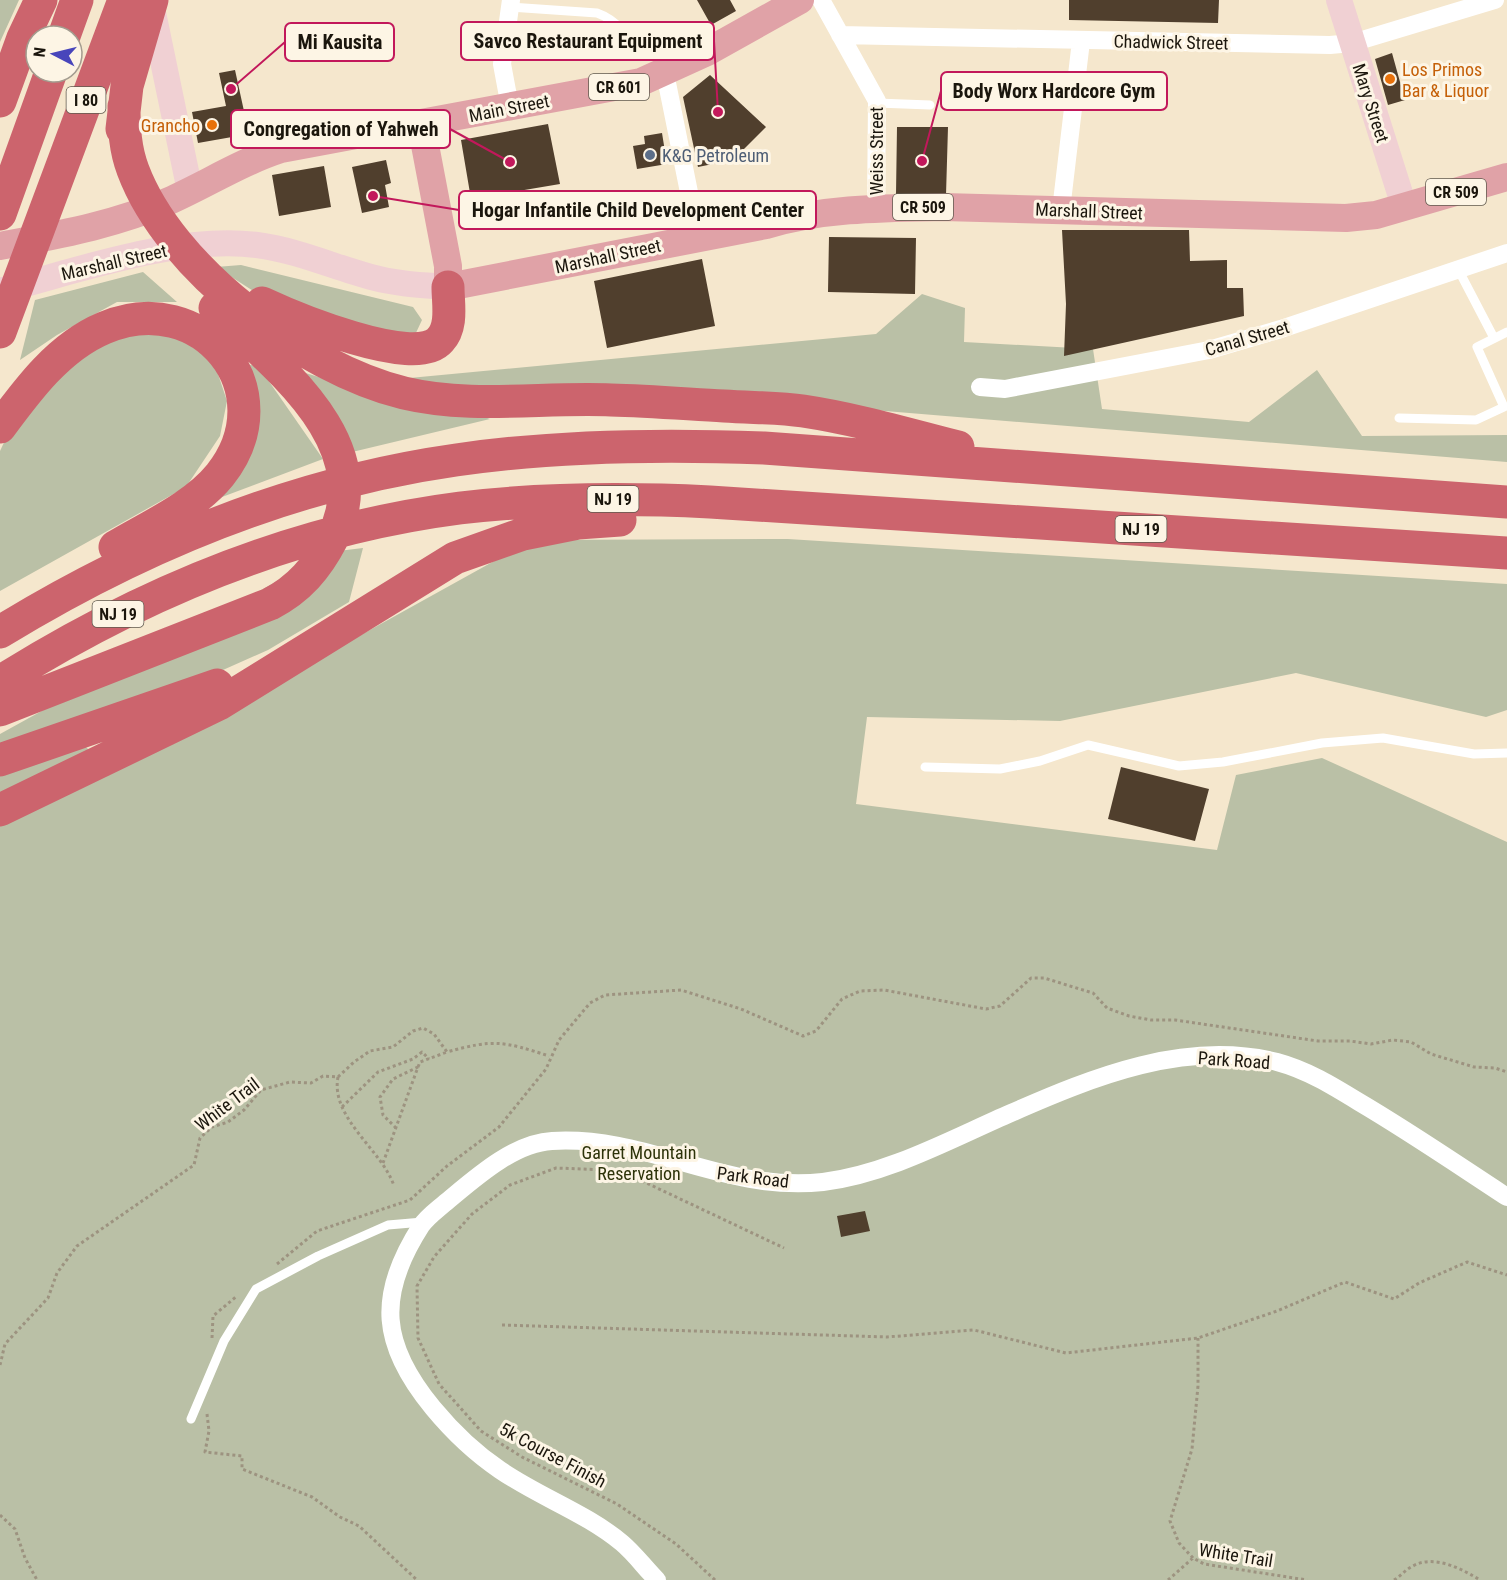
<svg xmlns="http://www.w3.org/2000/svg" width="1507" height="1580" font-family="'Roboto Condensed',sans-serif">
<rect width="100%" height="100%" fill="#f5e7cd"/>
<path fill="#bac0a6" d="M 0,0 L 19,0 L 0,42 Z
M 241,265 L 413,307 L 422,320 L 414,337 L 269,301 L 216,267 Z
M 143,272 L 177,302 L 117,302 L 57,335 L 20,360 L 35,300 Z
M 922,294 L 965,308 L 964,342 L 1093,349 L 1102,409 L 1249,422 L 1317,370 L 1362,436 L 1507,435 L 1507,462 L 861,409 L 455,389 L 399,379 L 876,334 Z
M 135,324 L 181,335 L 214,362 L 227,401 L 220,436 L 186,487 L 0,591 L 0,451 L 15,419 L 83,348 Z
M 243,363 L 259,367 L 323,459 L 206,503 Z
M 299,371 L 403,403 L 471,412 L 490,419 L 348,453 Z
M 788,539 L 1507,584 L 1507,710 L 1486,717 L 1296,673 L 1060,721 L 867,717 L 856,804 L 1217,850 L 1236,775 L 1322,758 L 1507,842 L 1507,1580 L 0,1580 L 0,816 L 193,728 L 532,540 Z
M 363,548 L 349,602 L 268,650 L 205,678 L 0,745 L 0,734 L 330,552 Z
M 83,744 L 90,751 L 0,794 L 0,773 Z"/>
<path fill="#503f2d" d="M 697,0 L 730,0 L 736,11 L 711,25 Z
M 1069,0 L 1219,0 L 1218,23 L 1069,20 Z
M 1392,53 L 1405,100 L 1388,105 L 1375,59 Z
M 235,70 L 249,134 L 198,143 L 192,112 L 226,106 L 219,73 Z
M 710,75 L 766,127 L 733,160 L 698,167 L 683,97 Z
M 548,124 L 560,184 L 471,199 L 461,140 Z
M 897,127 L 948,127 L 946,195 L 896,194 Z
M 662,133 L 667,164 L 637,169 L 633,146 L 645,144 L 644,136 Z
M 386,160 L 391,183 L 385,185 L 389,207 L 362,213 L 352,167 Z
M 324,166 L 331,207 L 279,216 L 272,175 Z
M 1062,230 L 1189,230 L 1190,261 L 1227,260 L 1227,288 L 1243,288 L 1244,316 L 1064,356 L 1066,304 Z
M 829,237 L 916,238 L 915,294 L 828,292 Z
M 702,259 L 715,326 L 607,348 L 594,281 Z
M 1121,767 L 1209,789 L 1195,841 L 1108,819 Z
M 865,1211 L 870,1231 L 841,1237 L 837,1216 Z"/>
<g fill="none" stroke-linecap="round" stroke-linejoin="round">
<path stroke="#9d9380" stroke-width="3" stroke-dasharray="3 3" stroke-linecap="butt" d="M 418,1067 L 420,1062 L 447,1052
M 338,1077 L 354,1062 L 370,1051 L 393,1047 L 413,1031 L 423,1028 L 434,1034 L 447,1052 C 494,1039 503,1041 549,1056
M 338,1077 C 330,1118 383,1151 394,1186
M 342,1107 L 378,1072 L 413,1059 L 422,1052 L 429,1059
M 383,1163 L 418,1067 L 393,1079 L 380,1097 L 383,1115 L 396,1128
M 277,1264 L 317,1231 L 410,1200 L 447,1166 L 499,1127 L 546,1069 L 559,1040 L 590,1003 L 605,995 L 681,990 L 741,1009 L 803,1036 L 816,1031 L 842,999 L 860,991 L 884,990 L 986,1009 L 1000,1006 L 1031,978 L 1044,978 L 1093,993 L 1107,1008 L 1129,1016 L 1151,1020 L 1175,1020 L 1318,1041 L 1350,1041 L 1371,1044 L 1393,1040 L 1411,1042 L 1431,1054 L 1474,1067 L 1495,1068 L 1507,1072
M 502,1325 L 887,1337 L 974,1330 L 1066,1353 L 1198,1338 L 1277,1311 L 1345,1282 L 1394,1299 L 1419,1283 L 1467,1262 L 1507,1275
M 212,1338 L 213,1316 L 237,1296
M 0,1365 L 5,1344 L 48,1298 L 57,1273 L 77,1246 L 194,1165 L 200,1138 L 212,1127 L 228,1122 L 244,1110 L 261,1090 L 290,1082 L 311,1083 L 323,1076 L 338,1077
M 207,1414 L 209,1431 L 205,1452 L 242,1456 L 242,1469 L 312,1497 L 340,1517 L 359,1526 L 417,1580
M 0,1515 L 15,1529 L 25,1558 L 37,1580
M 1193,1558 L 1179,1543 L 1170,1521 L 1192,1449 L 1198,1386 L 1198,1338
M 715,1580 L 676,1544 L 617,1504 L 522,1457 L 481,1431 L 439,1384 L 418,1338 L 417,1286 L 434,1257 L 472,1214 L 510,1185 L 556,1168 L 608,1170 L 638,1179 L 784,1248
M 1168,1580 L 1193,1558 L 1204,1564 L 1307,1580
M 1394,1580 C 1401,1576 1406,1569 1413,1566 C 1434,1554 1462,1569 1480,1580"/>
<path stroke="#fff" stroke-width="9" d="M 510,7 L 597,13 C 617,20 629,37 640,55
M 877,103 L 930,105
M 1458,269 L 1494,338
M 1399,418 L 1476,420 L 1504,407 L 1477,347 L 1507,332
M 925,767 L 1000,769 L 1040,761 L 1088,745 L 1179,766 L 1223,762 L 1322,743 L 1383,738 L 1474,754 L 1507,753
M 191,1419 L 224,1341 L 256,1289 L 318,1256 L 388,1225 L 423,1222"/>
<path stroke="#fff" stroke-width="18" d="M 821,0 L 877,101 L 876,208
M 840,35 L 1330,45 L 1352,43 L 1495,0
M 665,73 L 698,237
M 510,107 L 502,64 L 511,0
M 1061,210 L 1081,41
M 980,387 L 1005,389 L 1209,350 L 1281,329 L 1507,253
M 657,1580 C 645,1568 635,1554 622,1543 C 586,1513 539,1497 500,1470 C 475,1453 452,1431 433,1408 C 381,1345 376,1296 421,1226 C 427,1217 437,1210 445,1203 C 474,1179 513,1143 552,1141 C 647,1135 725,1193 823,1182 C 888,1174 951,1139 1011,1113 C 1093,1077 1186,1039 1277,1062 C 1307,1070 1333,1086 1359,1102 C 1410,1132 1458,1165 1507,1197"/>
<path stroke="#f0d0d3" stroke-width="26" d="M 1339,0 L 1404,206
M 151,3 L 190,191
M 3,290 C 80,270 178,235 257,245 C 296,250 334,267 371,277 C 397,284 422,285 448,287"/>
<path stroke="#e0a2a7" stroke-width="28" d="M 421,124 L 448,266 L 448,287 L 766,225 C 824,208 883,208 943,207 L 1346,218 L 1376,215 L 1507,177
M 0,246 C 57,235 115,225 169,201 C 207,184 241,162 281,149 L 641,82 L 707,52 L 800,0"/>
<path stroke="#cc646d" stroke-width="33" d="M 64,36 L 77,0
M 0,101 L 23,38 L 41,0
M 124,106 C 124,128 125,149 133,170 C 170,269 303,368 404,393 C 471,409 542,397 611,400 C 649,401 687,404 724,406 C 751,408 778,407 803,411 C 856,419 907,434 958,447
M 122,129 L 127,86 L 152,0
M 0,214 L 51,72
M 262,303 C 292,317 415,369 440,340 C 453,326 448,304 448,287
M 0,332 L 124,0
M 0,427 C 28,389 59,347 104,328 C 202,286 287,391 220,475 C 194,507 150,526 115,547
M 0,632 C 139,547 293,483 456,460 C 558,445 661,444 764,448 L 1507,502
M 0,682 C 140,594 296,529 460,508 C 544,498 627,498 710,502 L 1507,553
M 0,710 L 270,604 C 299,589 317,568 332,539 C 381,443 275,366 215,308
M 0,760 L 217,685
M 0,810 L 219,704 L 455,558 L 523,534 L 578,523 L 620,520"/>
</g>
<g fill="#e8710a" stroke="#fdf5e5" stroke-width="2">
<circle cx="1390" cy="79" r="6"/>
<circle cx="212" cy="125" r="6"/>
</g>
<circle fill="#5c6f8a" stroke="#fdf5e5" stroke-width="2" cx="650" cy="155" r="6"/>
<g text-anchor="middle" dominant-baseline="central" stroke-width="6" stroke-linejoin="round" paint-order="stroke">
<g fill="#fdf5e5" stroke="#5f594e" stroke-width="1.5">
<rect x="589" y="74" width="60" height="26" rx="4.5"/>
<rect x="66.5" y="87" width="39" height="26" rx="4.5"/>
<rect x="1426" y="179" width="60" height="26" rx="4.5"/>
<rect x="893" y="194" width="60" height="26" rx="4.5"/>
<rect x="587.5" y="486" width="51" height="26" rx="4.5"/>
<rect x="1115.5" y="516" width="51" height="26" rx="4.5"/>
<rect x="92.5" y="601" width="51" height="26" rx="4.5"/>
</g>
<g font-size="16" font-weight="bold" fill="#1b160d">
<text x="619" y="87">CR 601</text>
<text x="86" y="100">I 80</text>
<text x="1456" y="192">CR 509</text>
<text x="923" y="207">CR 509</text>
<text x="613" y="499">NJ 19</text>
<text x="1141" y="529">NJ 19</text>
<text x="118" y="614">NJ 19</text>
</g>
<g font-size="18" fill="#1b160d" stroke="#fdf5e5">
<text transform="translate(1171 42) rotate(1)">Chadwick Street</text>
<text transform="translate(1371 103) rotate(72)">Mary Street</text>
<text transform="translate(509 108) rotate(-11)">Main Street</text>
<text transform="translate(876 151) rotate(-90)">Weiss Street</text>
<text transform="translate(1089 211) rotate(2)">Marshall Street</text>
<text transform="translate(608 256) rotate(-12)">Marshall Street</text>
<text transform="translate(114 262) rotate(-13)">Marshall Street</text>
<text transform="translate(1247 338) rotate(-16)">Canal Street</text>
<text transform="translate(1234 1060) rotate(4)">Park Road</text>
<text transform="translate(227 1104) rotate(-37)">White Trail</text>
<text transform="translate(753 1177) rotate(7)">Park Road</text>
<text transform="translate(553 1455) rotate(28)">5k Course Finish</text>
<text transform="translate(1236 1555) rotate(9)">White Trail</text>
</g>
<g font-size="18" fill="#c56008" stroke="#fdf5e5" text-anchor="start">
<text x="1402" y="69">Los Primos<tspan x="1402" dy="21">Bar &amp; Liquor</tspan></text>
<text x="200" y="125" text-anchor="end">Grancho</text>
</g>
<g font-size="18" fill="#4e5e75" stroke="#fdf5e5" text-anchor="start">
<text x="662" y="155">K&amp;G Petroleum</text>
</g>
<g font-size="18" fill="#2d3309" stroke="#fdf5e5">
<text x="639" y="1152">Garret Mountain<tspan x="639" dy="21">Reservation</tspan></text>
</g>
</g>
<path fill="none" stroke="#c2185b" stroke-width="2" d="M718 112L714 41M231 89L285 42M922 161L941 91M510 162L450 129M373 196L459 210"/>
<g fill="#c2185b" stroke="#fdf5e5" stroke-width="2">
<circle cx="718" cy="112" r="6"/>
<circle cx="231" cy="89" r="6"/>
<circle cx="922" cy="161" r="6"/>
<circle cx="510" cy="162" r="6"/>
<circle cx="373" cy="196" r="6"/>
</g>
<g fill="#fdf5e5" stroke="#c2185b" stroke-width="2">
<rect x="461" y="22" width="253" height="38" rx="6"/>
<rect x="285" y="23" width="109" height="38" rx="6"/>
<rect x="941" y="72" width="226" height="38" rx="6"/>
<rect x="231" y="110" width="219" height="38" rx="6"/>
<rect x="459" y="191" width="357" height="38" rx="6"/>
</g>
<g font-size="20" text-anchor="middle" font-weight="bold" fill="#1b160d">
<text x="588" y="48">Savco Restaurant Equipment</text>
<text x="340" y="49">Mi Kausita</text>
<text x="1054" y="98">Body Worx Hardcore Gym</text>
<text x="341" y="136">Congregation of Yahweh</text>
<text x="638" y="217">Hogar Infantile Child Development Center</text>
</g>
<g transform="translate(54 54) rotate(277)"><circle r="28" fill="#fdf5e5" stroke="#a39c8f" stroke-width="1.5"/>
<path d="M0-4.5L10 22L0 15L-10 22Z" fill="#4845bb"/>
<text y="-9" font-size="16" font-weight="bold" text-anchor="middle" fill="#1b160d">N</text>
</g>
</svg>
